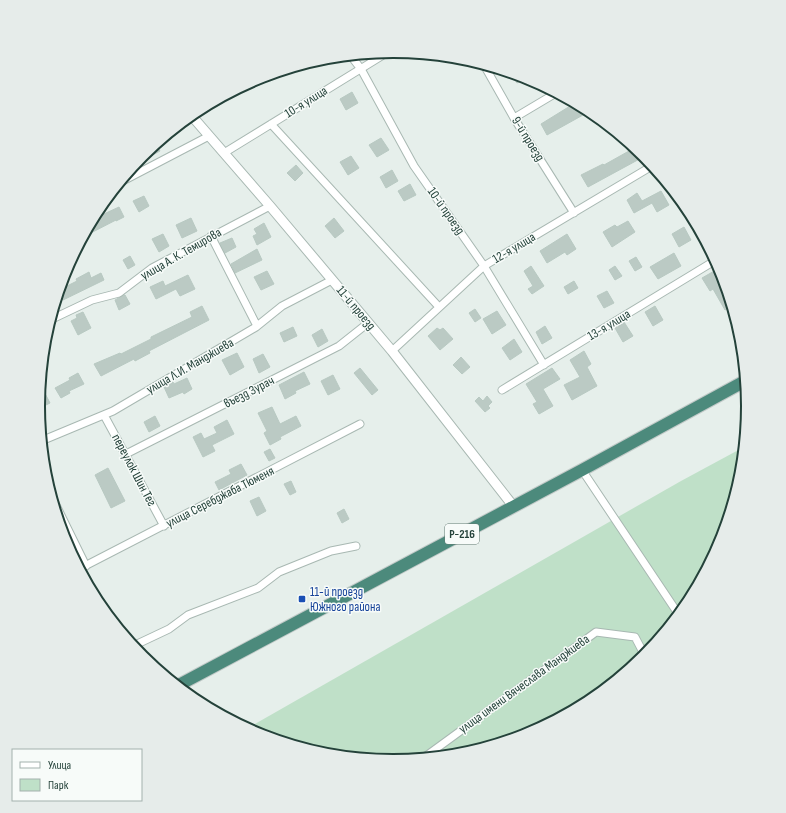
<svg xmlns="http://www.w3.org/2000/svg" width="786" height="813" font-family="'Sofia Sans Condensed',sans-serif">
<rect width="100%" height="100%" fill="#e6efeb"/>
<path fill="#bfe0c8" d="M 744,447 L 741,476 L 721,543 L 688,604 L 644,658 L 590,702 L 529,735 L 462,755 L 393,761 L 324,755 L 257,734 L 246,729 L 681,481 Z"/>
<path fill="#bbcac4" stroke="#b8c9c2" d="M 511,73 L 518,75 L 526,78 L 517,83 Z
M 352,92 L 358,103 L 346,110 L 340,99 Z
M 575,103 L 591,112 L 584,116 L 583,115 L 547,135 L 541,124 Z
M 381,138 L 389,150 L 377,157 L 369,145 Z
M 156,144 L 160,151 L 147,158 L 145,153 Z
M 631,145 L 645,156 L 588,187 L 581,175 L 603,164 L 604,165 L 629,151 L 627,148 Z
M 351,156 L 359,168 L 348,175 L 340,162 Z
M 296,165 L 303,173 L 295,181 L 287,173 Z
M 392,170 L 398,181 L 386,188 L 380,177 Z
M 410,184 L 416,195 L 404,201 L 398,191 Z
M 661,191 L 669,205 L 657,212 L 652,203 L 634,213 L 627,200 L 637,193 L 642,201 Z
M 144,196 L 149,206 L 139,212 L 133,201 Z
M 119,207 L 124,217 L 116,221 L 116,220 L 83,237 L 93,219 Z
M 191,218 L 197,231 L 182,238 L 176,225 Z
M 334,218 L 344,231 L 335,238 L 325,226 Z
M 628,221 L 635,232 L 612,247 L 603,232 L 615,225 L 617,227 Z
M 264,223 L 271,237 L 257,245 L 253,236 L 257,234 L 254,229 Z
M 684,227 L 691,240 L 679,247 L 672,234 Z
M 163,234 L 169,246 L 159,252 L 152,239 Z
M 567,234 L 576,249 L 567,255 L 565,252 L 547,263 L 540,251 Z
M 232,238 L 236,247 L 225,253 L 220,243 Z
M 257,249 L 262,260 L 235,273 L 231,264 Z
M 674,253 L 681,266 L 658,279 L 650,267 Z
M 130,256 L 135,265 L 128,269 L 123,260 Z
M 636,257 L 642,267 L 635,271 L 629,261 Z
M 531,266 L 544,286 L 532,294 L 528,289 L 533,286 L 524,271 Z
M 615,266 L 622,276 L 615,280 L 609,270 Z
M 716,270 L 726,287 L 732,306 L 725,310 L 713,289 L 710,291 L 702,278 Z
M 267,271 L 274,284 L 261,290 L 254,277 Z
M 89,272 L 91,278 L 101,273 L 104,280 L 63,300 L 58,292 L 59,290 L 77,281 L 76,279 Z
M 188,275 L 195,289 L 180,296 L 176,289 L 156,299 L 150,287 L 163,281 L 165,286 Z
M 574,281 L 578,288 L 568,294 L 564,287 Z
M 607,291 L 614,303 L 604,308 L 597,296 Z
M 124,295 L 125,295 L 130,304 L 119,310 L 115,300 Z
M 202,306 L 209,320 L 149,351 L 150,353 L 135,361 L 134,359 L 101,376 L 94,364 L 120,353 L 121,354 L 151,339 L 151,337 L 192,317 L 190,312 Z
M 655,306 L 663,320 L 653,326 L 645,312 Z
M 475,309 L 481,318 L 475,322 L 469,313 Z
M 497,311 L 506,325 L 492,334 L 483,319 Z
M 83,312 L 91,328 L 78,335 L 71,321 L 77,318 L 76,315 Z
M 624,322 L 633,336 L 623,342 L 615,328 Z
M 545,326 L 552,338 L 542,344 L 536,332 Z
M 293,327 L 297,336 L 284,342 L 280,333 Z
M 437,328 L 440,330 L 443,328 L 453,339 L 440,350 L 428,336 Z
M 322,329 L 328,341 L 318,347 L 312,335 Z
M 514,339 L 522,352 L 510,360 L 502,348 Z
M 584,351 L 591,364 L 587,367 L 597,386 L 572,400 L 564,385 L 580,377 L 570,360 Z
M 237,353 L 244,367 L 230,375 L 222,360 Z
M 263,354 L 270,367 L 259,373 L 253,359 Z
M 461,357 L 470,367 L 462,374 L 453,365 Z
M 360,368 L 378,390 L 372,395 L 354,373 Z
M 552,368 L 560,379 L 543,389 L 553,406 L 539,414 L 533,404 L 537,402 L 526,384 Z
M 304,372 L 310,384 L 295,391 L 296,393 L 285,399 L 279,385 Z
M 78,373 L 84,384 L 69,391 L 70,393 L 61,398 L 55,388 L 70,380 L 69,378 Z
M 333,375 L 340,389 L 328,395 L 321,381 Z
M 187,378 L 192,389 L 184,394 L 183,392 L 169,398 L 164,387 L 173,382 L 174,384 Z
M 40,384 L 50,403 L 38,409 L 38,406 Z
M 487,396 L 492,402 L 488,406 L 490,408 L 485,412 L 475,401 L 479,397 L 483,401 Z
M 272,407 L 280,424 L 296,416 L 301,426 L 280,437 L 281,439 L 270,445 L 264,433 L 267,431 L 258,413 Z
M 155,416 L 160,426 L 149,432 L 144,422 Z
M 227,420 L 234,434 L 212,445 L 215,451 L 203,457 L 193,437 L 201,433 L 204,439 L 217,433 L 214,427 Z
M 270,449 L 275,458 L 269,461 L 264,452 Z
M 241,464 L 247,475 L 219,490 L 215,482 L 231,474 L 229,470 Z
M 108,468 L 125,501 L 111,508 L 95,475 Z
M 291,481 L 296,492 L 290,495 L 284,484 Z
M 259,497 L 266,511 L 257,516 L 250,501 Z
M 344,509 L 349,519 L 342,523 L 337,513 Z"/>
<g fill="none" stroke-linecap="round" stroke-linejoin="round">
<g stroke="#a8b8b2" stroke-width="9">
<path id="minor" d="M 351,56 L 361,69 L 414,166 L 484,266 L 544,365
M 484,65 L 514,118 L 574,213
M 514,118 L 556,93
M 271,124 L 439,307
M 224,153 L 388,52
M 119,183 L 209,136
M 211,236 L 257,326
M 50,320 L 92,300 L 119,293 L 152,268 L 270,206
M 392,351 L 484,266 L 652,166
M 502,390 L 716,260
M 104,415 L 164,526
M 41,441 L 113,411 L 256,327 L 282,306 L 332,280
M 126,454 L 339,346 L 368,323
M 582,470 L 679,615
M 51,495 L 86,566
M 79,569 L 360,424
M 133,646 L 169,629 L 188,615 L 258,588 L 279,572 L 331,551 L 356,546
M 422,759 L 596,632 L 635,637 L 645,656"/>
</g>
<g stroke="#a8b8b2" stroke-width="11">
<path id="tertiary" d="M 191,115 L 270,206 L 392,351 L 514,507"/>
</g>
<g stroke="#c2cac8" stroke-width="14">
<path id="trunk" d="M 177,686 L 582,470 L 745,381"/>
</g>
<use href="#minor" stroke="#fff" stroke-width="7"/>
<use href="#tertiary" stroke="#fff" stroke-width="9"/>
<use href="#trunk" stroke="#4c8a7c" stroke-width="12"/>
</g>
<rect fill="#1a4fb4" stroke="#f7fbf9" stroke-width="1.5" x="298" y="595" width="8" height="8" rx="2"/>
<g text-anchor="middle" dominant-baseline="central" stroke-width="3" stroke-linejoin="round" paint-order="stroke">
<rect fill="#f7fbf9" stroke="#637a73" stroke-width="1" x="445" y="524" width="34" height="20" rx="3"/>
<g font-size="12" font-weight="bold" fill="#24423a">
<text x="462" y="534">Р-216</text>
</g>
<g font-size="13" fill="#24423a" stroke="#f7fbf9">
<text transform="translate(306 102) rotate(-32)">10-я улица</text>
<text transform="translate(528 139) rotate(58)">9-й проезд</text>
<text transform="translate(446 211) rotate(55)">10-й проезд</text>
<text transform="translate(514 248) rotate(-31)">12-я улица</text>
<text transform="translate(181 254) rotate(-30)">улица А. К. Темирова</text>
<text transform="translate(356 308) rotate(50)">11-й проезд</text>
<text transform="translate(609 325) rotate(-31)">13-я улица</text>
<text transform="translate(190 366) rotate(-30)">улица Л.И. Манджиева</text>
<text transform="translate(249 392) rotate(-27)">въезд Зурач</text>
<text transform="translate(134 470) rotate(62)">переулок Шин Тег</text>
<text transform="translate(220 497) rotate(-27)">улица Серебджаба Тюменя</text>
<text transform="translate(524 684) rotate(-36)">улица имени Вячеслава Манджиева</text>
</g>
<g font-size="13" fill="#164399" stroke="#f7fbf9" text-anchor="start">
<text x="310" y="592">11-й проезд<tspan x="310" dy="15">Южного района</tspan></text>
</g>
</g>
<path d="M0 0H786V813H0ZM45 406a348 348 0 1 1 696 0a348 348 0 1 1-696 0Z" fill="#e6ecea" fill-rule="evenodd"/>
<path fill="none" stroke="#24423a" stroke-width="2" d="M45 406a348 348 0 1 1 696 0a348 348 0 1 1-696 0Z"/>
<rect x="12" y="749" width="130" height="52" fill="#f7fbf9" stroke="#a3b1ad"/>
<rect x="20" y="762" width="20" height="6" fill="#ffffff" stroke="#a3b1ad"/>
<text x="48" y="769" font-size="12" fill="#24423a">Улица</text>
<rect x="20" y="779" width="20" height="12" fill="#bfe0c8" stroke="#a3b1ad"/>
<text x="48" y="789" font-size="12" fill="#24423a">Парк</text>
</svg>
